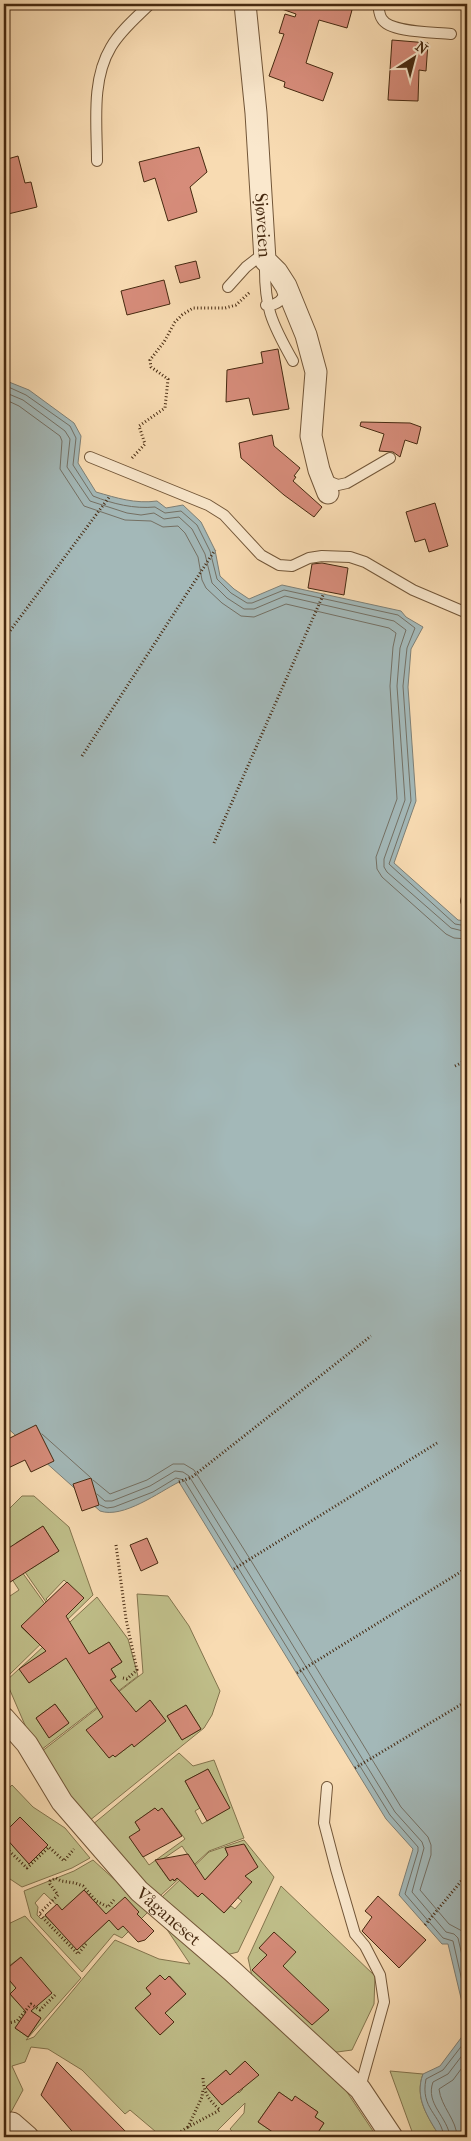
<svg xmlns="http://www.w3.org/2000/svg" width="471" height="2141" font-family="'IM FELL French Canon',serif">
<rect width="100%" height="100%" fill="#f8dbb2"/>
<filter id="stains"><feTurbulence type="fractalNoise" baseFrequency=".004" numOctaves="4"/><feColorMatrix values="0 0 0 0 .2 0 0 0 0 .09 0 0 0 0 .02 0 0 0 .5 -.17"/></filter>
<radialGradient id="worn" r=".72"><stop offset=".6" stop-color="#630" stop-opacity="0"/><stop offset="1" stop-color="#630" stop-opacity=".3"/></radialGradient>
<path fill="#c0bf8a" stroke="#83744d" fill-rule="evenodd" d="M 22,1496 L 34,1496 L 69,1527 L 93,1595 L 62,1625 L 4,1542 L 4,1514 ZM 43,1526 L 59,1551 L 32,1568 L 16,1543 ZM 64,1580 L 83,1598 L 65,1617 L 46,1599 Z
M 4,1547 L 60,1625 L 6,1678 L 4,1676 L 4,1600 L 19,1590 L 4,1567 ZM 57,1624 L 38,1643 L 21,1627 L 22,1626 Z
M 137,1594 L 168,1596 L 189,1626 L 220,1691 L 212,1715 L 204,1728 L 89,1821 L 37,1755 L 143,1673 ZM 150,1700 L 166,1721 L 134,1746 L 132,1744 L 115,1757 L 113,1755 L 109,1758 L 87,1730 L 136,1712 ZM 186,1705 L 201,1729 L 182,1740 L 167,1716 Z
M 97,1597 L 128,1639 L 138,1676 L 37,1753 L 6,1681 ZM 79,1638 L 89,1654 L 109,1642 L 122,1662 L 111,1669 L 116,1677 L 89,1694 L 61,1649 ZM 55,1704 L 69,1723 L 49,1737 L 36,1718 Z
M 4,1732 L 10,1736 L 7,1786 L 4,1789 Z
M 179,1753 L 193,1766 L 214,1760 L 244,1838 L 209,1851 L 160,1896 L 126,1866 L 92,1825 ZM 208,1769 L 229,1808 L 202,1824 L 195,1811 L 200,1808 L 185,1781 ZM 155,1808 L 158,1811 L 162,1808 L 185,1839 L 149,1865 L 130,1838 L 140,1830 L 135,1822 ZM 182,1846 L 192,1861 L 175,1881 L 173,1879 L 169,1880 L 157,1863 Z
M 12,1785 L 33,1807 L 65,1828 L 90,1858 L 72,1868 L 22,1887 L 4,1875 L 4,1836 L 29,1864 L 48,1845 L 20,1817 L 4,1833 L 4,1793 Z
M 244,1840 L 274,1877 L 238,1952 L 226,1955 L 161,1898 L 209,1852 ZM 245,1845 L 257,1867 L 245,1876 L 238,1898 L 242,1901 L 235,1909 L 231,1906 L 224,1913 L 202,1893 L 198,1897 L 193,1893 L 224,1859 L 232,1864 L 225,1848 Z
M 93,1860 L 149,1911 L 122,1938 L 114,1934 L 82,1972 L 31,1917 L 24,1891 L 74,1871 ZM 84,1890 L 110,1919 L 78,1949 L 45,1916 L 41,1919 L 37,1915 L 38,1907 L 35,1903 L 44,1893 L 62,1910 ZM 139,1912 L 118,1930 L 111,1922 L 113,1919 Z
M 281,1886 L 375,1976 L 374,2004 L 352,2050 L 330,2053 L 253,1981 L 248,1958 Z
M 25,1916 L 81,1978 L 26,2040 L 34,2037 L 115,1940 L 159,1959 L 190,1964 L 162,1922 L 272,2017 L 347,2092 L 377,2137 L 315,2137 L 324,2123 L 315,2117 L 318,2112 L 295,2097 L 292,2101 L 279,2092 L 258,2122 L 280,2137 L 237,2137 L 230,2129 L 244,2113 L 245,2103 L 211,2137 L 162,2137 L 130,2110 L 125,2114 L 82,2070 L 48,2049 L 31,2047 L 25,2062 L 12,2066 L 23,2090 L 4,2125 L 4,1974 L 16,1988 L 10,1994 L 17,2002 L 21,1999 L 21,1957 L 9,1966 L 4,1959 L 4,1926 ZM 160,1975 L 165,1980 L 170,1976 L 186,1994 L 165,2013 L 174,2022 L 160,2035 L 135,2008 L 151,1994 L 146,1988 ZM 29,2010 L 41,2018 L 28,2037 L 15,2028 ZM 245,2061 L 257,2073 L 241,2087 L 243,2089 L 239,2093 L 237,2091 L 222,2105 L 207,2087 L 226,2070 L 230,2075 Z
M 390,2071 L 423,2074 C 414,2098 428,2117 440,2137 L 414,2137 Z"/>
<path fill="#a3b8b8" stroke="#7e7f75" d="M 4,380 L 29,390 L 74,423 L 81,436 L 78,463 L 96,492 C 117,498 135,504 157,501 L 166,508 L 183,505 L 201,522 L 215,550 L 220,576 L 234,589 L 249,599 L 282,585 L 401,611 L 406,617 L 423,627 L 411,649 L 408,687 L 416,801 L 394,863 L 458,920 L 467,921 L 467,2023 L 448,1944 L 442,1944 L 399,1895 L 413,1849 L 386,1819 L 179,1482 C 159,1492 123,1519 100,1511 L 4,1425 Z
M 467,2030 L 467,2137 L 440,2137 C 428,2117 414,2098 423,2074 L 440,2066 Z"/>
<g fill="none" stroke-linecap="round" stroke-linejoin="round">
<path stroke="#747064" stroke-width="1" d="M 4,385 L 26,395 L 70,426 L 76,438 L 73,465 L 93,496 C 113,504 134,509 155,507 L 165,513 L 181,511 L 197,525 L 210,551 L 217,579 L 231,593 L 247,603 L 252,603 L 284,590 L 398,615 L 415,628 L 407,648 L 403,686 L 411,801 L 389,864 L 455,924 L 467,926
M 4,392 L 23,400 L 65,431 L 70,439 L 67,467 L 90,501 L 127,513 L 141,515 L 154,513 L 164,519 L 179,517 L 192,529 L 205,554 L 212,583 L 227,598 L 244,609 L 254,609 L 285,596 L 394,621 L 406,630 L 400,648 L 397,686 L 405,800 L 384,859 L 384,867 L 387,872 L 451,928 L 467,932
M 4,399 L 19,406 L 60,436 L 62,441 L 60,469 L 84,506 L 125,520 L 151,521 L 163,527 L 178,526 L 185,533 L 198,557 L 202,580 L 206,588 L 222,603 L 241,616 L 254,617 L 286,604 L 389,628 L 396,633 L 393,647 L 390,686 L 397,799 L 376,857 L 377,869 L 382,877 L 446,934 L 454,938 L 467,939
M 42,1434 L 90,1477
M 93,1480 L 110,1494 L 147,1480 L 173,1464 L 184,1464 L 194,1470 L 250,1559 L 401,1807 L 428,1837 L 431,1845 L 431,1855 L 420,1890 L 449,1924 L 462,1931 L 467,1942
M 97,1494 L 105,1501 L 112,1501 L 150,1486 L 175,1471 L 183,1472 L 189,1476 L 395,1812 L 422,1842 L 424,1848 L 412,1892 L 446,1932 L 454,1934 L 458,1938 L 467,1977
M 100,1505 L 107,1508 L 114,1507 L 153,1492 L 176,1478 L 184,1480 L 390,1815 L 418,1847 L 418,1851 L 405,1894 L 443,1938 L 453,1941 L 467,2003
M 444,2137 C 441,2114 420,2109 426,2079 L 443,2070 L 467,2039
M 450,2137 C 448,2117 425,2104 433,2082 L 448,2074 L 467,2049
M 457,2137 C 457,2120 441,2107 439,2089 L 453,2080 L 467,2061"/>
</g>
<path fill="#d68c7a" stroke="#462910" d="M 279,4 L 332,4 L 352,10 L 347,28 L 319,20 L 306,63 L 333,73 L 323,101 L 284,87 L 285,82 L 269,76 L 284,34 L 279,33 L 285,14 L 295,17 L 296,14 L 279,8 Z
M 392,40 L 428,43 L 426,71 L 419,70 L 418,101 L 388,100 Z
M 199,147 L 207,172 L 190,187 L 197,212 L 168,221 L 155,178 L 144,182 L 139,162 Z
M 18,156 L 25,183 L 31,182 L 37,207 L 4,215 L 4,160 Z
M 196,261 L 200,278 L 180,283 L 175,266 Z
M 164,280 L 170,304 L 127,315 L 121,291 Z
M 278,349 L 289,409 L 253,415 L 249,398 L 226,402 L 227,370 L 263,363 L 261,352 Z
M 361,422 L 410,423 L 421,427 L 417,444 L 405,440 L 400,457 L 393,452 L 379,451 L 384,434 L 360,426 Z
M 272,435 L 274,446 L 300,468 L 294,476 L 296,477 L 293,481 L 322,507 L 314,517 L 284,495 L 241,458 L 239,443 Z
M 435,503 L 448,546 L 429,552 L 425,539 L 415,542 L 406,512 Z
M 322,563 L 348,568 L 344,595 L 308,588 L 312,564 Z
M 36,1425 L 54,1461 L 31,1472 L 25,1460 L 4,1470 L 4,1441 Z
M 91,1478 L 99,1505 L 82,1511 L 73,1484 Z
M 43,1526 L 59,1551 L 4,1586 L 4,1551 Z
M 147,1538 L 158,1563 L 141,1571 L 130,1545 Z
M 67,1582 L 84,1598 L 66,1616 L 89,1654 L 109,1642 L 122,1662 L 111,1669 L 116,1677 L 110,1680 L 136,1712 L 150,1700 L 166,1721 L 134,1747 L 132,1744 L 115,1757 L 113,1755 L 109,1758 L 86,1730 L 103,1717 L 66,1658 L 29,1683 L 19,1669 L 46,1651 L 21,1626 Z
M 55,1704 L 69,1723 L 49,1738 L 36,1718 Z
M 186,1705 L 201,1729 L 182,1740 L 167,1716 Z
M 208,1769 L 230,1808 L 207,1821 L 185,1781 Z
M 155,1808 L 158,1811 L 162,1808 L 182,1836 L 143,1857 L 129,1837 L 140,1830 L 135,1822 Z
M 20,1817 L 48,1845 L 29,1864 L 4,1836 L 4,1833 Z
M 244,1844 L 258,1867 L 245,1876 L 252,1882 L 224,1913 L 202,1893 L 198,1897 L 177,1878 L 174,1881 L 173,1879 L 170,1881 L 155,1860 L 188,1854 L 205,1880 L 228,1855 L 225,1848 Z
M 84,1890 L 106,1914 L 125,1897 L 139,1912 L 137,1914 L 154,1931 L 145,1940 L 138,1942 L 123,1926 L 118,1930 L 109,1920 L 77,1950 L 45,1915 L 57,1904 L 62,1910 Z
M 378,1896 L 426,1940 L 399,1968 L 362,1931 L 372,1917 L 365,1911 Z
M 274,1932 L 296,1952 L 283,1966 L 329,2010 L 312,2025 L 252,1970 L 267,1955 L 259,1948 Z
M 21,1957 L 52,1993 L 31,2011 L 41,2018 L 28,2037 L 15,2028 L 26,2012 L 10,1994 L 16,1988 L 4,1974 L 4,1971 Z
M 160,1975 L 165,1980 L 169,1976 L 186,1994 L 165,2013 L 174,2022 L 160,2035 L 135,2008 L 151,1994 L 146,1988 Z
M 245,2061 L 259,2075 L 222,2105 L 206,2087 L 226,2070 L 230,2075 Z
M 57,2062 L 131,2137 L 77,2137 L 41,2095 Z
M 279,2092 L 292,2101 L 295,2096 L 318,2112 L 315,2117 L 324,2123 L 315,2137 L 280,2137 L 258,2122 Z"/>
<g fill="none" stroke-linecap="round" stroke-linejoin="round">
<g stroke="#725638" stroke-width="12">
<path id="service" d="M 378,4 C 379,9 379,15 382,19 C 390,33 435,32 451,34
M 97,161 C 97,124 91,80 111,47 C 121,30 137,17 150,4
M 265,261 C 264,307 271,322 293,361
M 228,287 L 246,267 L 264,253
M 266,305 C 278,306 283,299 287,289
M 90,457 L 208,505 L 224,515 L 261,555 L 279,565 L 292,566 L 309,558 L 322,556 L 350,557 L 365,562 L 413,590 L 467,613
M 325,480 L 338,485 L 347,483 L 390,458
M 466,901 L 467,898
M 327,1787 L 324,1823 L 336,1869 L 355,1934 L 365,1946 L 380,1975 L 384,2002 L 360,2088"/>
</g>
<g stroke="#725638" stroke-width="23">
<g id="minor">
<path id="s1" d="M 245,4 L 256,113 L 265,260 L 277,272 L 286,286 L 306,335 L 316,372 L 311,436 L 319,470 L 328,493"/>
<path id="s2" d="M 4,1718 L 27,1744 L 62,1802 L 139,1891 L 232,1971 L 360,2089 L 392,2137"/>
<path d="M 12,2123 L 28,2137"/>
</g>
</g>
<path stroke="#462910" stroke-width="3" stroke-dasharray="1 2.5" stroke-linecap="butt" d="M 132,458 L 145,444 L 139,426 L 165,408 L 168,379 L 151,367 L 150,360 L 164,342 L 175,322 L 182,315 L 193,308 L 225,308 L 236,305 L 250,292
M 4,639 L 110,496
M 82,756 L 215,550
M 214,843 L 324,593
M 455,1066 L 467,1060
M 179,1482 L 192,1477 L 371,1336
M 116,1545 L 126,1619 L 137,1670 L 127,1679 L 123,1678
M 234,1569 L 437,1443
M 297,1673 L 467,1568
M 355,1768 L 467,1701
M 4,1846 L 27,1868 L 49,1847 L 64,1861 L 74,1849
M 425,1925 L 467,1874
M 86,1944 L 78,1954 L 39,1914 L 58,1895 L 50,1884 L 50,1881 L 56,1878 L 61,1881 L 75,1883 L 83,1886 L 96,1901 L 108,1907 L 114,1900
M 4,2024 L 17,2021 L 31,2004 L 40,2010 L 55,1995
M 203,2078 C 204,2094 209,2100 220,2110 L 188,2127 L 202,2097 L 203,2089
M 172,2137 L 188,2127"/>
<use href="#service" stroke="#fae8cd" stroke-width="10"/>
<use href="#minor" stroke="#fae8cd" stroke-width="21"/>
</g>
<g text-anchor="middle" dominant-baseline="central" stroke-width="4" stroke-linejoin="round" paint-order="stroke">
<g font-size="18" fill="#462910" stroke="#fae8cd">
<text stroke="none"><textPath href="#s1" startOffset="222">Sjøveien</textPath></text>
<text stroke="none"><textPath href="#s2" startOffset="259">Våganeset</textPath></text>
</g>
</g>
<rect width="471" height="2141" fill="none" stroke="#f8dbb2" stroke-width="20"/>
<rect x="5" y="5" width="461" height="2131" fill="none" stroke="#462910" stroke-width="2.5"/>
<rect x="10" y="10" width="451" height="2121" fill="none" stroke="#462910"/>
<g transform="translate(414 58) rotate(36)" stroke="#fae8cd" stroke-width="4" paint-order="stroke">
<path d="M0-4L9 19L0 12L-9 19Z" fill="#462910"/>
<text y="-8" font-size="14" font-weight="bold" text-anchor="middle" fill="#462910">N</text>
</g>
<rect width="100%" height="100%" filter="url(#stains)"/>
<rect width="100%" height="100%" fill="url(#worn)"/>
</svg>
